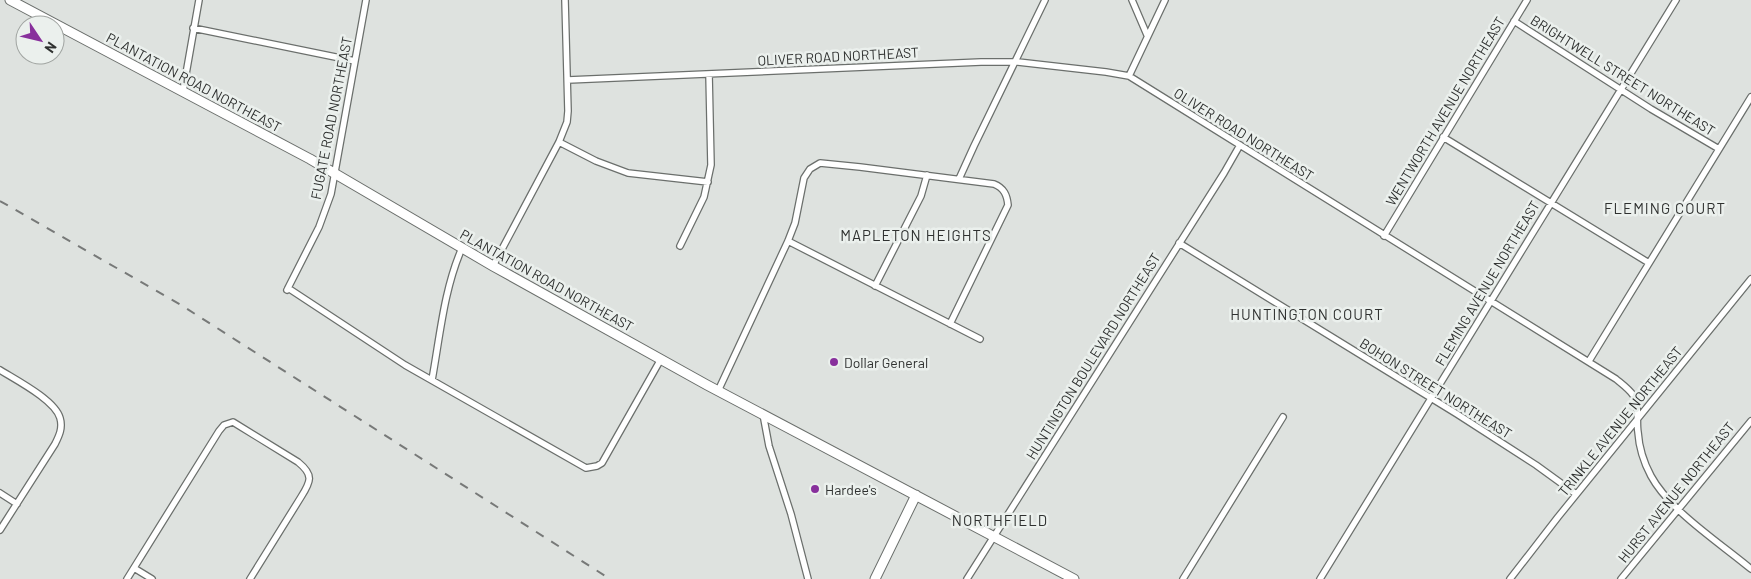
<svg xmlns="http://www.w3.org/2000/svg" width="1751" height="579" font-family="Barlow,sans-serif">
<rect width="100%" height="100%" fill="#dee2df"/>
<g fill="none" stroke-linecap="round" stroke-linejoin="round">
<g stroke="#6b6f6c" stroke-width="8">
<path id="street" d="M 1132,0 L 1147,35
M 1514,21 L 1651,109 L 1719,149
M 193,28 L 355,61
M 1129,76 L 1165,0
M 568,80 L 981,62 L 1018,62 L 1106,72 L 1129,76 L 1616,379 C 1622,384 1629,389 1633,395 C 1640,405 1636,421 1638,432 C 1639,447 1644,463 1651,476 C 1670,511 1720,543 1751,569
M 183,91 L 199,0
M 1443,137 L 1649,263
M 559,142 L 596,161 L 628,173 L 708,182
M 959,179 L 974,146 L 1045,0
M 1384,236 L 1527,0
M 788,241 L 980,339
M 1179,243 L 1457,414 L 1536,465 L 1576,494
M 680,246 L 704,197 L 711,165 L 709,74
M 493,266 L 559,142 L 567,122 L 568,111 L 565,0
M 875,286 L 921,196 L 927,175
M 288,288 L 405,365 L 586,468 L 597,466 L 602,463 L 661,359
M 287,290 L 319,227 L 331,194 L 366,0
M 1589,361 L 1751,97
M 0,370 C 16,380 55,400 60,418 C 63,428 59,436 55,444 L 0,530
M 432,380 C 440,336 444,289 462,248
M 718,391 L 788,241 L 795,223 L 804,178 L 810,169 L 820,163 L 860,167 L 994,184 C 1004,188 1007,195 1008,205 L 950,324
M 763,414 L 769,446 L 791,514 L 808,579
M 0,493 L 17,504
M 134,568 L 152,579
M 127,579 L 219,431 L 224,425 L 233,422 L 298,462 C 314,475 311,481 301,497 L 250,579
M 967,579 L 1224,173 L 1240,145
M 1183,579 L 1283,417
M 1320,579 L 1676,0
M 1510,579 L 1558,517 L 1751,279
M 1621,579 L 1751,421"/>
</g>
<g stroke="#6b6f6c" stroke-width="11">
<path id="secondary" d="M 10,0 L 310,159 L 493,266 L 707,385 L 1074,579
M 875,579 L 916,495"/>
</g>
<use href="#street" stroke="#fff" stroke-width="5.5"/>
<use href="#secondary" stroke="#fff" stroke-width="9"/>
<path stroke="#777978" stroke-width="2" stroke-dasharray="9 9" stroke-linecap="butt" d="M 0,201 L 181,305 L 610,579"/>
</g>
<g fill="#88309c" stroke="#ebf0ed" stroke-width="2">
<circle cx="834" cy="362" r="5"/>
<circle cx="815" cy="489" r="5"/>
</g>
<g text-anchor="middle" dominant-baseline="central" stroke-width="5" stroke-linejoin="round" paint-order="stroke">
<g font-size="14" fill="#2f3130" stroke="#ebf0ed">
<text transform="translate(838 56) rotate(-3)">OLIVER ROAD NORTHEAST</text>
<text transform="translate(1623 75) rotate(32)">BRIGHTWELL STREET NORTHEAST</text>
<text transform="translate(194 82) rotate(28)">PLANTATION ROAD NORTHEAST</text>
<text transform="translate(1445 111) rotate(-59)">WENTWORTH AVENUE NORTHEAST</text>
<text transform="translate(331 118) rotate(-79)">FUGATE ROAD NORTHEAST</text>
<text transform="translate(1244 134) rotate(32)">OLIVER ROAD NORTHEAST</text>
<text transform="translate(547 280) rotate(29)">PLANTATION ROAD NORTHEAST</text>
<text transform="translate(1487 283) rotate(-59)">FLEMING AVENUE NORTHEAST</text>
<text transform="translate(1093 356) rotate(-58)">HUNTINGTON BOULEVARD NORTHEAST</text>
<text transform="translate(1436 388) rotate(32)">BOHON STREET NORTHEAST</text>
<text transform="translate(1620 421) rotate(-51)">TRINKLE AVENUE NORTHEAST</text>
<text transform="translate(1676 492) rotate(-51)">HURST AVENUE NORTHEAST</text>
</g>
<g font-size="14" fill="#2f3130" stroke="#ebf0ed" text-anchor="start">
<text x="844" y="362">Dollar General</text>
<text x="825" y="489">Hardee's</text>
</g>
<g font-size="15" letter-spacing="1" fill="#2f3130" stroke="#ebf0ed">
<text x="1665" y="208">FLEMING COURT</text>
<text x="916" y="235">MAPLETON HEIGHTS</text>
<text x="1307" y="314">HUNTINGTON COURT</text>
<text x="1000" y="520">NORTHFIELD</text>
</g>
</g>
<g transform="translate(40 40) rotate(125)"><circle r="24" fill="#ebf0ed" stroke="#a0a4a1"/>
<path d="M0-4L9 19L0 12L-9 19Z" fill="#88309c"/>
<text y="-8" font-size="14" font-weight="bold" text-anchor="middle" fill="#2f3130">N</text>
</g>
</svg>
